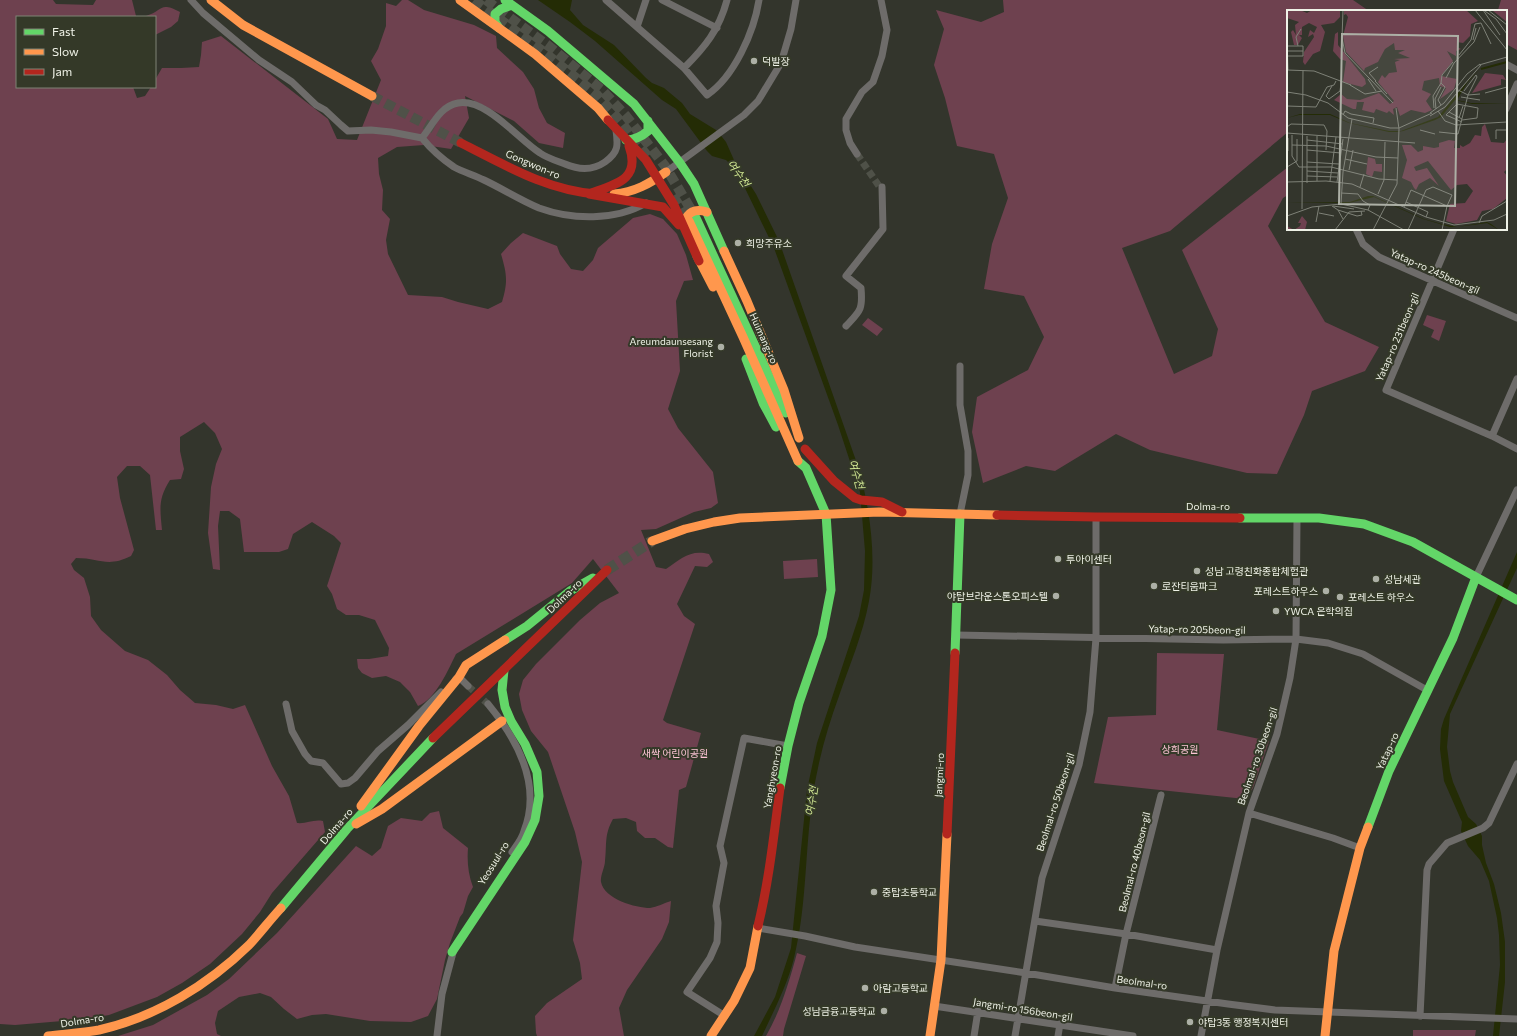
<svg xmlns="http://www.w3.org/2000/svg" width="1517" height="1036" font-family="Commissioner,'Noto Sans KR',sans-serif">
<rect width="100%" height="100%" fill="#33352c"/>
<path fill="#6e414f" d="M 0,0 L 53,0 L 56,4 L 93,5 L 96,0 L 132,0 L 136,16 C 139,16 143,17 146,16 C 163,11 159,1 180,12 L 178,21 L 171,27 L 155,35 L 155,17 L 17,17 L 17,87 L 133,87 L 137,98 L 145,96 L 151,87 L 155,87 L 155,80 L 162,68 L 181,68 L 199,67 L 201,55 L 202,42 L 221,36 L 328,119 L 337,139 L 357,140 L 381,80 L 371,61 L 378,49 L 386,26 L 386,3 L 396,6 L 402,0 L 408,0 L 424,10 L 474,25 L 496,36 L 497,48 L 523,72 L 534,89 L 539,108 L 547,123 L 565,133 L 563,148 L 539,143 L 514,121 L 465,96 L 469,118 L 451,149 L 424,145 L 397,147 L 378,158 L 379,174 L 383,190 L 382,210 L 390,219 L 386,240 L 388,254 L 408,295 L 442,297 L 458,302 L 488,309 L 502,302 C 508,281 507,275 501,254 L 511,243 L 523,233 L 557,246 L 560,254 L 571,269 L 583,271 L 593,260 L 598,248 L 633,218 L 650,214 L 663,219 L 677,234 L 686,255 L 693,280 L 684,281 L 676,301 L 680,371 L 668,409 L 678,428 L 713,472 L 718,503 L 711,508 L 694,512 L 656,529 L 641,530 L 656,567 L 666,569 C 681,559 690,549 709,554 L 713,562 L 707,567 L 695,566 L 677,604 L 684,616 L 695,624 L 663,720 L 667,723 L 701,733 L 686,787 L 679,790 L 673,848 L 668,847 L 655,838 L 645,838 L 637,831 L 636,822 L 626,818 L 613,819 C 604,835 607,844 605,861 C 605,867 600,876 601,882 C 604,899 636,908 650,908 C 657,907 664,903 671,901 L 669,922 L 662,939 L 627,990 L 619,1008 L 624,1036 L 537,1036 L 536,1033 L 535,1016 L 547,1003 L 582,979 L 580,963 L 573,940 L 582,862 L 575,832 L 548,752 L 531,731 L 522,710 L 519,694 L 523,680 L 536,664 L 580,620 L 600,603 L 619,593 L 593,559 L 572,583 L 456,654 C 448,670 436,699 418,706 L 410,692 L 400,682 L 386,676 L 372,678 L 362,673 L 358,668 L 357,659 L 369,659 L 388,656 L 389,648 L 375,620 L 359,615 L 346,615 L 337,609 L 332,594 L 327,586 L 341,543 L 334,536 L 312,522 L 293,534 L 288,549 L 279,552 L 244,552 L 240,519 L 229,511 L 220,511 L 218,526 L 220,570 L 213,569 L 208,533 L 211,487 L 216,464 L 222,449 L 215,433 L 204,422 L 180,437 L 180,451 L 184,469 L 181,479 L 170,480 C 158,499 160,508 162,530 L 156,530 L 150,475 L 140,466 L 127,466 L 117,477 L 120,498 L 134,550 L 131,556 C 107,568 100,558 76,558 L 71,564 L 74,570 L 84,578 L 90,597 L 91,616 L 101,630 L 125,651 L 148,660 L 167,675 L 180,690 L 195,703 L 216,705 L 233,709 L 245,705 L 272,766 L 289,796 L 297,823 C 307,824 313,819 323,821 L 325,832 L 272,893 L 260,912 L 242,934 L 210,964 L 182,983 L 157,997 L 109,1015 L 86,1019 L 15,1025 L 0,1024 Z
M 1003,0 L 1353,0 L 1369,11 L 1288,11 L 1288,132 L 1170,231 L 1122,248 L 1174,374 L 1212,356 L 1218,329 L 1182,250 L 1288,167 L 1288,195 L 1283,198 L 1268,226 L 1325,322 L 1379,347 L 1365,371 L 1312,391 L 1304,415 L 1277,474 L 1247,473 L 1150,450 L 1116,434 L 1055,471 L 1026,466 L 983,483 L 972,432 L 977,397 L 1028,370 L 1044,337 L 1024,296 L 984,289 L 992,244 L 1008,198 L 994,154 L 957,146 L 945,98 L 934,65 L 944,29 L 936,10 L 981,22 L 1004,12 Z
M 1501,0 L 1517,0 L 1517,50 L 1506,44 L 1506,11 L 1498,10 Z
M 1427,315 L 1446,321 L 1439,341 L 1431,337 L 1434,330 L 1423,325 Z
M 868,318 L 883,329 L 877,336 L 862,325 Z
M 817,559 L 818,577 L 784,579 L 783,561 Z
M 1157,653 L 1224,654 L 1217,730 L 1269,741 L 1253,788 L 1245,799 L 1094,783 L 1108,717 L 1156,715 Z
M 439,811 L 443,828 L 468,848 C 467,861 468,874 473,887 L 468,896 L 463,913 L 460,917 L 450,943 L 445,960 L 437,999 L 428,1016 L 411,1022 L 370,1021 L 326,1014 L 312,1015 L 297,1019 L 284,1009 L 271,997 L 260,993 L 239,997 L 218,1011 L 215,1023 L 217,1034 L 221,1036 L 118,1036 L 153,1025 L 207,995 L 229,979 L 277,933 L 356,846 L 372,856 L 381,848 L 388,826 L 401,818 L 422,821 L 430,813 Z
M 797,953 L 806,956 L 784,1029 L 783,1036 L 766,1036 C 781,1010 789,982 797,953 Z
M 1413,1030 L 1476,1030 L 1475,1036 L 1413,1036 Z"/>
<path fill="#242c05" d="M 538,0 L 572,0 L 570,10 L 583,25 L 614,45 L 646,78 L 652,83 L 664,88 L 682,103 L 690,114 L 716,130 L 722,137 L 726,142 L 734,160 L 756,194 L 779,241 L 860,472 C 870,512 877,559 869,601 C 863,634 850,664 839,696 C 831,718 824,740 819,763 C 816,778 812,795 811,810 C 805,859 806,910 794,958 C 787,986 774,1010 762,1036 L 754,1036 L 775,997 L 791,948 L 807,790 L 817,743 L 859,616 L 864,590 L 865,551 L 860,492 L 838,425 L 774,248 L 742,182 L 730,164 L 726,160 L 712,156 L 707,151 L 676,109 L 662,100 L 595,41 L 570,22 Z
M 1517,552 L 1517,568 L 1450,714 L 1447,747 L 1450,771 L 1453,782 L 1468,817 L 1476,824 L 1482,836 L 1482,845 L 1486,863 L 1494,884 L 1501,913 L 1505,942 L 1505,982 L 1499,1036 L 1493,1036 L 1500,965 L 1499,935 L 1497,918 L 1489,881 L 1480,860 L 1468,846 L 1461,831 L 1462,822 L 1444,781 L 1440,749 L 1441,729 L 1444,719 Z"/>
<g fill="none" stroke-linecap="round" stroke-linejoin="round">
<path stroke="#4f5148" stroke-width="7" stroke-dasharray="7 3.5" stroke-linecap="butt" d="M 857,154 L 879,186 L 882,187
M 468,686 L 488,704"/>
<path stroke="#4f5148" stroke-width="10" stroke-dasharray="10 5" stroke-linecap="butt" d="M 474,0 L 545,53 L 597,95 L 620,121 L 648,157
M 486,0 L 550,47 L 602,90 L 626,116 L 665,166 L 696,218
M 372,96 L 461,143
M 673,196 L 689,221"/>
<path stroke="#4f5148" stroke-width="11" stroke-dasharray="11 5.5" stroke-linecap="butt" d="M 607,570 L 652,541"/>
<path stroke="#6e6c6a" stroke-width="7" d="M 191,0 L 203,13 L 259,60 L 292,82 L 316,105 L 325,110 L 341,125 L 348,131 L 371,130 L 391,132 L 422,138
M 606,0 L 684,68 L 707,95 C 734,77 754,32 759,0
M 662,0 L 717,28
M 637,27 L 646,0
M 1506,64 L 1517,70
M 684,68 C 705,47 719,30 727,0
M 1506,109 L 1517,84
M 616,130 C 618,145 619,152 605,162 C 592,171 579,170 565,164 C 557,161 547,158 540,153 C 518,139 486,98 458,103 C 440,106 432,126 422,138 C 431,149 442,159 454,167 C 463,172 474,175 484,180 C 503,189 520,200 539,208 C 572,220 615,221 646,203
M 857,154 L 850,143 L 846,130 L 846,119 L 862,92 L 873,82 L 882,56 L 887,30 L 881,0
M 666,172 L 744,115 L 758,101 L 781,63 L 791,29 L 796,0
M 1356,229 L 1363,244 L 1379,257 L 1517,318
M 1454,229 L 1386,390 L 1492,436 L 1517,449
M 846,326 C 860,311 863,310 861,288 L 846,276 L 883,229 L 882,187
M 1492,436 L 1517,379
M 960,514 L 968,475 L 968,451 L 960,405 L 960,366
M 1476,577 L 1517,490
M 956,635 L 1223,640 L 1296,639 L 1328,643 L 1363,654 L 1427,690
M 456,679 L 459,677 L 468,686
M 286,704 L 292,731 L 305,754 L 311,761 L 323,763 L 341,784 L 348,783 L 355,778 L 378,751 L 408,725 L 441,692
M 488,704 C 517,739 542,785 524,831 C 522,839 516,846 512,852
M 1249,813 L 1333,838 L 1360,848
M 1035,921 L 1126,934 L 1217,950
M 758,928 L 805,936 L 855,947 L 1026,973 L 1115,988 L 1228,1004 L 1275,1010 L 1517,1019
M 1115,988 L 1126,934 L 1161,795
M 934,1006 L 1133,1036
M 725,1016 L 687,992 L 710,958 L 717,942 L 718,923 L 716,906 L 724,863 L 720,846 L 744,738 L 788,746
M 1420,1016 L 1427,870 L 1429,864 L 1447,843 L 1483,828 L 1489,823 L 1517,764
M 437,1036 L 442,994 L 454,949
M 974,1036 L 978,1011
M 1015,1036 L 1042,878 L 1079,765 L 1090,712 L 1096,638 L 1096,517
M 1058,1036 L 1060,1024
M 1201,1036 L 1217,950 L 1249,813 L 1277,734 L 1290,678 L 1296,639 L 1297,518"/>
<path stroke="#63d668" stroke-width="9" d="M 505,0 L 548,31 L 634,104 L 680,163 L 694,184 L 724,251
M 499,28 L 495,22 L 495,14 L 501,9 L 512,5
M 626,140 C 635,140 641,137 648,131 L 648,121
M 696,218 L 786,413
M 746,359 L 763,403 L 776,427
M 1240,518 L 1319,518 L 1364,524 L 1413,542 L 1517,600
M 505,640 L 527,626 L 570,591 L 593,578
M 955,653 L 960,514
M 780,788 L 788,746 L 799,703 L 822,636 L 831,590 L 826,514 L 806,468 L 798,461
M 1368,827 L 1389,771 L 1453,638 L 1476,577
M 281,908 L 347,829 L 433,738
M 452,952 L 525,842 L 535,820 L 539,796 L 537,772 L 525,744 L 511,721 L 505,707 L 502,690 L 504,670"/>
<path stroke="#ff974d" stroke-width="9" d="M 211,0 L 243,25 L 372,96
M 460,0 L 535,54 L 598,108 L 608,120
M 614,194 C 635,192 649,184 666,172
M 689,221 L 743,337 L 798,461
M 683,224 C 688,212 694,208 707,212
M 724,251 L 747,301 L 784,390 L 799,438
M 697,256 L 713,287
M 652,541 L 685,529 L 714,522 L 740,518 L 879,512 L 997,515
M 361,806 L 419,726 L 459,677 L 466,665 L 505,640
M 356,824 L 382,809 L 502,721
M 48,1036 C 65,1034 83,1033 99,1030 C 156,1017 208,985 249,945 C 260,933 270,920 281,908
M 711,1036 L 734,1001 L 750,968 L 758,926
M 930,1036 L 941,960 L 947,834
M 1325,1036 L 1334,951 L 1360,848 L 1368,827"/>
<path stroke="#b3261e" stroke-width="9" d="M 608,120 L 646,160 L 674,205 L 699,261
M 461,143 C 505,165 546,190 596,194
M 591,193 C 617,184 641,179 629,146
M 589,194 L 663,207 L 679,225
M 805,449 L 834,481 L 855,498 L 861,500 L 882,502 L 902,512
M 997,515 L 1096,517 L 1240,518
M 433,738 L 607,570
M 947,834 L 955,653
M 758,926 C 769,881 774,834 780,788"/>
</g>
<g fill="#adb0a6" stroke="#343928" stroke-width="1.5">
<circle cx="754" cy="61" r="4"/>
<circle cx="738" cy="243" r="4"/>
<circle cx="721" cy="347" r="4"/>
<circle cx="1058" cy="559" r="4"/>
<circle cx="1197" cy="571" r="4"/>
<circle cx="1376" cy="579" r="4"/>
<circle cx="1154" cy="586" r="4"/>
<circle cx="1326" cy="591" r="4"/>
<circle cx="1056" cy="596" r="4"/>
<circle cx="1340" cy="597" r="4"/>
<circle cx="1276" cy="611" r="4"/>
<circle cx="874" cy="892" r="4"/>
<circle cx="865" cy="988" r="4"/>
<circle cx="884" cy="1011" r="4"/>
<circle cx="1190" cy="1022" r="4"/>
</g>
<g text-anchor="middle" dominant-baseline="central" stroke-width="4" stroke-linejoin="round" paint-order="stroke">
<g font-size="10" fill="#eff2e7" stroke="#343928" text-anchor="start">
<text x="762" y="61">덕발장</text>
<text x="746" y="243">희망주유소</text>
<text x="713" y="341" text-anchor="end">Areumdaunsesang<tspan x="713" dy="12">Florist</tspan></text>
<text x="1066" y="559">투아이센터</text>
<text x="1205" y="571">성남 고령친화종합체험관</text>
<text x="1384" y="579">성남세관</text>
<text x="1162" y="586">로잔티움파크</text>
<text x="1318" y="591" text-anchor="end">포레스트하우스</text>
<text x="1048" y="596" text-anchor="end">야탑브라운스톤오피스텔</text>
<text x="1348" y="597">포레스트 하우스</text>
<text x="1284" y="611">YWCA 은학의집</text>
<text x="882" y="892">중탑초등학교</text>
<text x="873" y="988">아람고등학교</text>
<text x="876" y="1011" text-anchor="end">성남금융고등학교</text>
<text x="1198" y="1022">야탑3동 행정복지센터</text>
</g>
<g font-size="10" fill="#eff2e7" stroke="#343928">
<text transform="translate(533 164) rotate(23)">Gongwon-ro</text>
<text transform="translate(1435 271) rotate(24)">Yatap-ro 245beon-gil</text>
<text transform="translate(1397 337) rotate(-67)">Yatap-ro 231beon-gil</text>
<text transform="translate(764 338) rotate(66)">Huimang-ro</text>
<text x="1208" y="506">Dolma-ro</text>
<text transform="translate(564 596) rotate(-44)">Dolma-ro</text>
<text transform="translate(1197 629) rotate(1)">Yatap-ro 205beon-gil</text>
<text transform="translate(1387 751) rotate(-65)">Yatap-ro</text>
<text transform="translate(1257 756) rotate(-71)">Beolmal-ro 30beon-gil</text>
<text transform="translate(939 775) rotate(-87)">Jangmi-ro</text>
<text transform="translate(772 777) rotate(-80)">Yanghyeon-ro</text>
<text transform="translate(1055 802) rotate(-72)">Beolmal-ro 50beon-gil</text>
<text transform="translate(336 826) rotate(-49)">Dolma-ro</text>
<text transform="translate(1134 862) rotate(-76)">Beolmal-ro 40beon-gil</text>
<text transform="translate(493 863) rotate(-58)">Yeosuul-ro</text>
<text transform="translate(1142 982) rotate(8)">Beolmal-ro</text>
<text transform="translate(1023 1009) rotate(9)">Jangmi-ro 156beon-gil</text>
<text transform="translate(82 1020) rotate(-9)">Dolma-ro</text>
</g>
<g font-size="10" fill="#fcc4d4" stroke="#343928">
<text x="1180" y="749">상희공원</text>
<text x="675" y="753">새싹 어린이공원</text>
</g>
<g font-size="11" font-style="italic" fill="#d2e894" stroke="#343928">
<text transform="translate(739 173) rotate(55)">여수천</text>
<text transform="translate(857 474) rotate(74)">여수천</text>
<text transform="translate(811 801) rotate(-81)">여수천</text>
</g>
</g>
<g transform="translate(1287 10)">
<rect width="220" height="220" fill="#33352c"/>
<path d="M 0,0 L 13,0 L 20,3 L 25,0 L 53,0 L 53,7 L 47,13 L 34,15 L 38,22 L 33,41 L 26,44 L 18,55 L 16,52 L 17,42 L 27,27 L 26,24 L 21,27 L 23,20 L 27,23 L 30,17 L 22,13 L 15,17 L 15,25 L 12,25 L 15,28 L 11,35 L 7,35 L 4,22 L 6,20 L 9,25 L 8,15 L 12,12 L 0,8 ZM 57,0 L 179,0 L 191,11 L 184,14 L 183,26 L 176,33 L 170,32 L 170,37 L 174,39 L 169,41 L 169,46 L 160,41 L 166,51 L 154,66 L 170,69 L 167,79 L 153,89 L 159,78 L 153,76 L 152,68 L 137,71 L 135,80 L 144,84 L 139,91 L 145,100 L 138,103 L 124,100 L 113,106 L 110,97 L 106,99 L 107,105 L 102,101 L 100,103 L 89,99 L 87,103 L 75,100 L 77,92 L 70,92 L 69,99 L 66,99 L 47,90 L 54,84 L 60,89 L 73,90 L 92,83 L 103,94 L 107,91 L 91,72 L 95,65 L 98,68 L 102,63 L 110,62 L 108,52 L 113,50 L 107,49 L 123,48 L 111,43 L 118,40 L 108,40 L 107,33 L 98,39 L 91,52 L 78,58 L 77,61 L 59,42 L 56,26 L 61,7 L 59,4 L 57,5 ZM 206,0 L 220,0 L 220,12 L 206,1 ZM 51,22 L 51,35 L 78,69 L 79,74 L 75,77 L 56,72 L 59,51 L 53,49 L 46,41 L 48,24 ZM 198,63 L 216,65 L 219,70 L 214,69 L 214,75 L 185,83 ZM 198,114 L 204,132 L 217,133 L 220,129 L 220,159 L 217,162 L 220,166 L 220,188 L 206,199 L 195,201 L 190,210 L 169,214 L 159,211 L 163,194 L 178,193 L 186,181 L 180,174 L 170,175 L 164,180 L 141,151 L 127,157 L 129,161 L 140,158 L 152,176 L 143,168 L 132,174 L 129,180 L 127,178 L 124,172 L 115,168 L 120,150 L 115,135 L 124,135 L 131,142 L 136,140 L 136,136 L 147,138 L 152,137 L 152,133 L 162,130 L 168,131 L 167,138 L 173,138 L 173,135 L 176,137 L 183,133 L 188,125 L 194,126 L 195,117 ZM 81,147 L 88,149 L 89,154 L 95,154 L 95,162 L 87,161 L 85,167 L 79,164 ZM 15,206 L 20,212 L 18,220 L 0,220 L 0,216 L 7,220 L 13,216 L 14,213 L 11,213 Z" fill="#6e414f"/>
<path d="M 194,58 L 180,73 L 170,90 L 184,93 L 220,93 L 185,94 L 168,90 L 154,107 L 148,110 L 116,121 L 109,122 L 102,122 L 62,113 L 43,105 L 12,105 L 0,108 L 13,104 L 43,104 L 63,113 L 102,121 L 114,121 L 151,107 L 181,71 ZM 81,186 L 86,186 L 137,209 L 155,214 L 170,217 L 200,212 L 204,214 L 212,220 L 200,213 L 170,217 L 163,217 L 136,209 L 87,187 L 62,193 L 0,193 L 63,192 Z" fill="#242c05"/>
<path fill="none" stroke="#242c05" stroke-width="2" d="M 194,59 L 220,52"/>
<path fill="none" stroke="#7e8177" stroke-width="1" d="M 56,0 L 55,28 L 58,43 L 106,93M 188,0 L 220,40M 196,0 L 213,25M 201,0 L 220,15M 198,1 L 209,9 L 220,24M 186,30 L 189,18M 0,32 L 1,60M 0,36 L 16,36 L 16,46 L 0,46M 11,36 L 9,27 L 14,19M 1,41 L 16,41M 172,45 L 184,30 L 188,14 L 194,13 L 204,34M 192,55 L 220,47M 0,60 L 27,61 L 64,75M 159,68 L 167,53 L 187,32 L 193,17M 81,69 L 89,81M 88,71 L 100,84M 89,71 L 82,63 L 91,57M 154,73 L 155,65 L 166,52M 63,75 L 78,84 L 95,81M 45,76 L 39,86 L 42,89 L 53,81 L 54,73M 171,80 L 181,85 L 193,84M 177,81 L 189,65 L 190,67M 0,82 L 19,85 L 41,93 L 61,108 L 103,118 L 112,118 L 145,103M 198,83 L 220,77M 174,87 L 193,90M 0,96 L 29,97 L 40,77 L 47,75 L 49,71M 147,98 L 146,86 L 154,73 L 158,77 L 151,90 L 154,95M 149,99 L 148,89 L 154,77M 151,101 L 158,111 L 169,115 L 220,112M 162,102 L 175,109M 143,103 L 157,93 L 180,64 L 193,54M 56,105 L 58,101 L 64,104 L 87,108 L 86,113M 143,106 L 158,97 L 194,55M 172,108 L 176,96M 175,112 L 159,105 L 170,94 L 191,98 L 190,108 L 175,110M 0,117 L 4,114 L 37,115 L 40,121 L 39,140M 133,120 L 148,124M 152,122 L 171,124 L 181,85 L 190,67M 0,123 L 128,133M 5,125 L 5,146 L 12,157 L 44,157 L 92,169 L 110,170M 1,128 L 1,141M 209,129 L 209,120 L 220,120M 20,130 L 56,134M 5,135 L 39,136 L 89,147 L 111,148M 20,140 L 54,143M 58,149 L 80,154M 20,152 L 52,154M 0,157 L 10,151 L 10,129M 62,160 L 66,140M 20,161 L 51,163M 20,166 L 50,167M 30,171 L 30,126M 43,171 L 49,127M 0,172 L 39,171 L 65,174 L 139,207 L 167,215 L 207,210 L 220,204M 50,172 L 56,129M 20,173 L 20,126M 73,177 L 77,164M 54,183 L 71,184 L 76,191 L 83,195 L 81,200M 91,184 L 97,170 L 98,132M 119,192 L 141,202 L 139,207M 54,194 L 56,162 L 65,109M 45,196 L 51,200 L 56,209M 46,196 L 67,199M 117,197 L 124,180 L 160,196M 15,199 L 16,60M 51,200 L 70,206 L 75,205 L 74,201M 32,203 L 47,206M 0,206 L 25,197 L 54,194 L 81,200 L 117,220M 29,212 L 32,196M 192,213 L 195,206 L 220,191M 48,220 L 62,202 L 78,201M 86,220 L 110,174 L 112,119 L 109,98M 121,220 L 139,180 L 146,177 L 165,185 L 160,196 L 155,220"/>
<path fill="#adb0a6" fill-opacity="0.15" stroke="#adb0a6" stroke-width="2" d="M 55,24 L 171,26 L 168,196 L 52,194 Z"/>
<rect width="220" height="220" fill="none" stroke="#eff2e7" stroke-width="2"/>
</g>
<rect x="16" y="16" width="140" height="72" fill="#343928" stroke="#7f8374"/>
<rect x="24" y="29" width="20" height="6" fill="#63d668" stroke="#7f8374"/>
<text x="52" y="36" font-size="12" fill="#eff2e7">Fast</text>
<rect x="24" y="49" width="20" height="6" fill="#ff974d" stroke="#7f8374"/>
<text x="52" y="56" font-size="12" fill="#eff2e7">Slow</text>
<rect x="24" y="69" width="20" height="6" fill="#b3261e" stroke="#7f8374"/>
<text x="52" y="76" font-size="12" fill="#eff2e7">Jam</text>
</svg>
